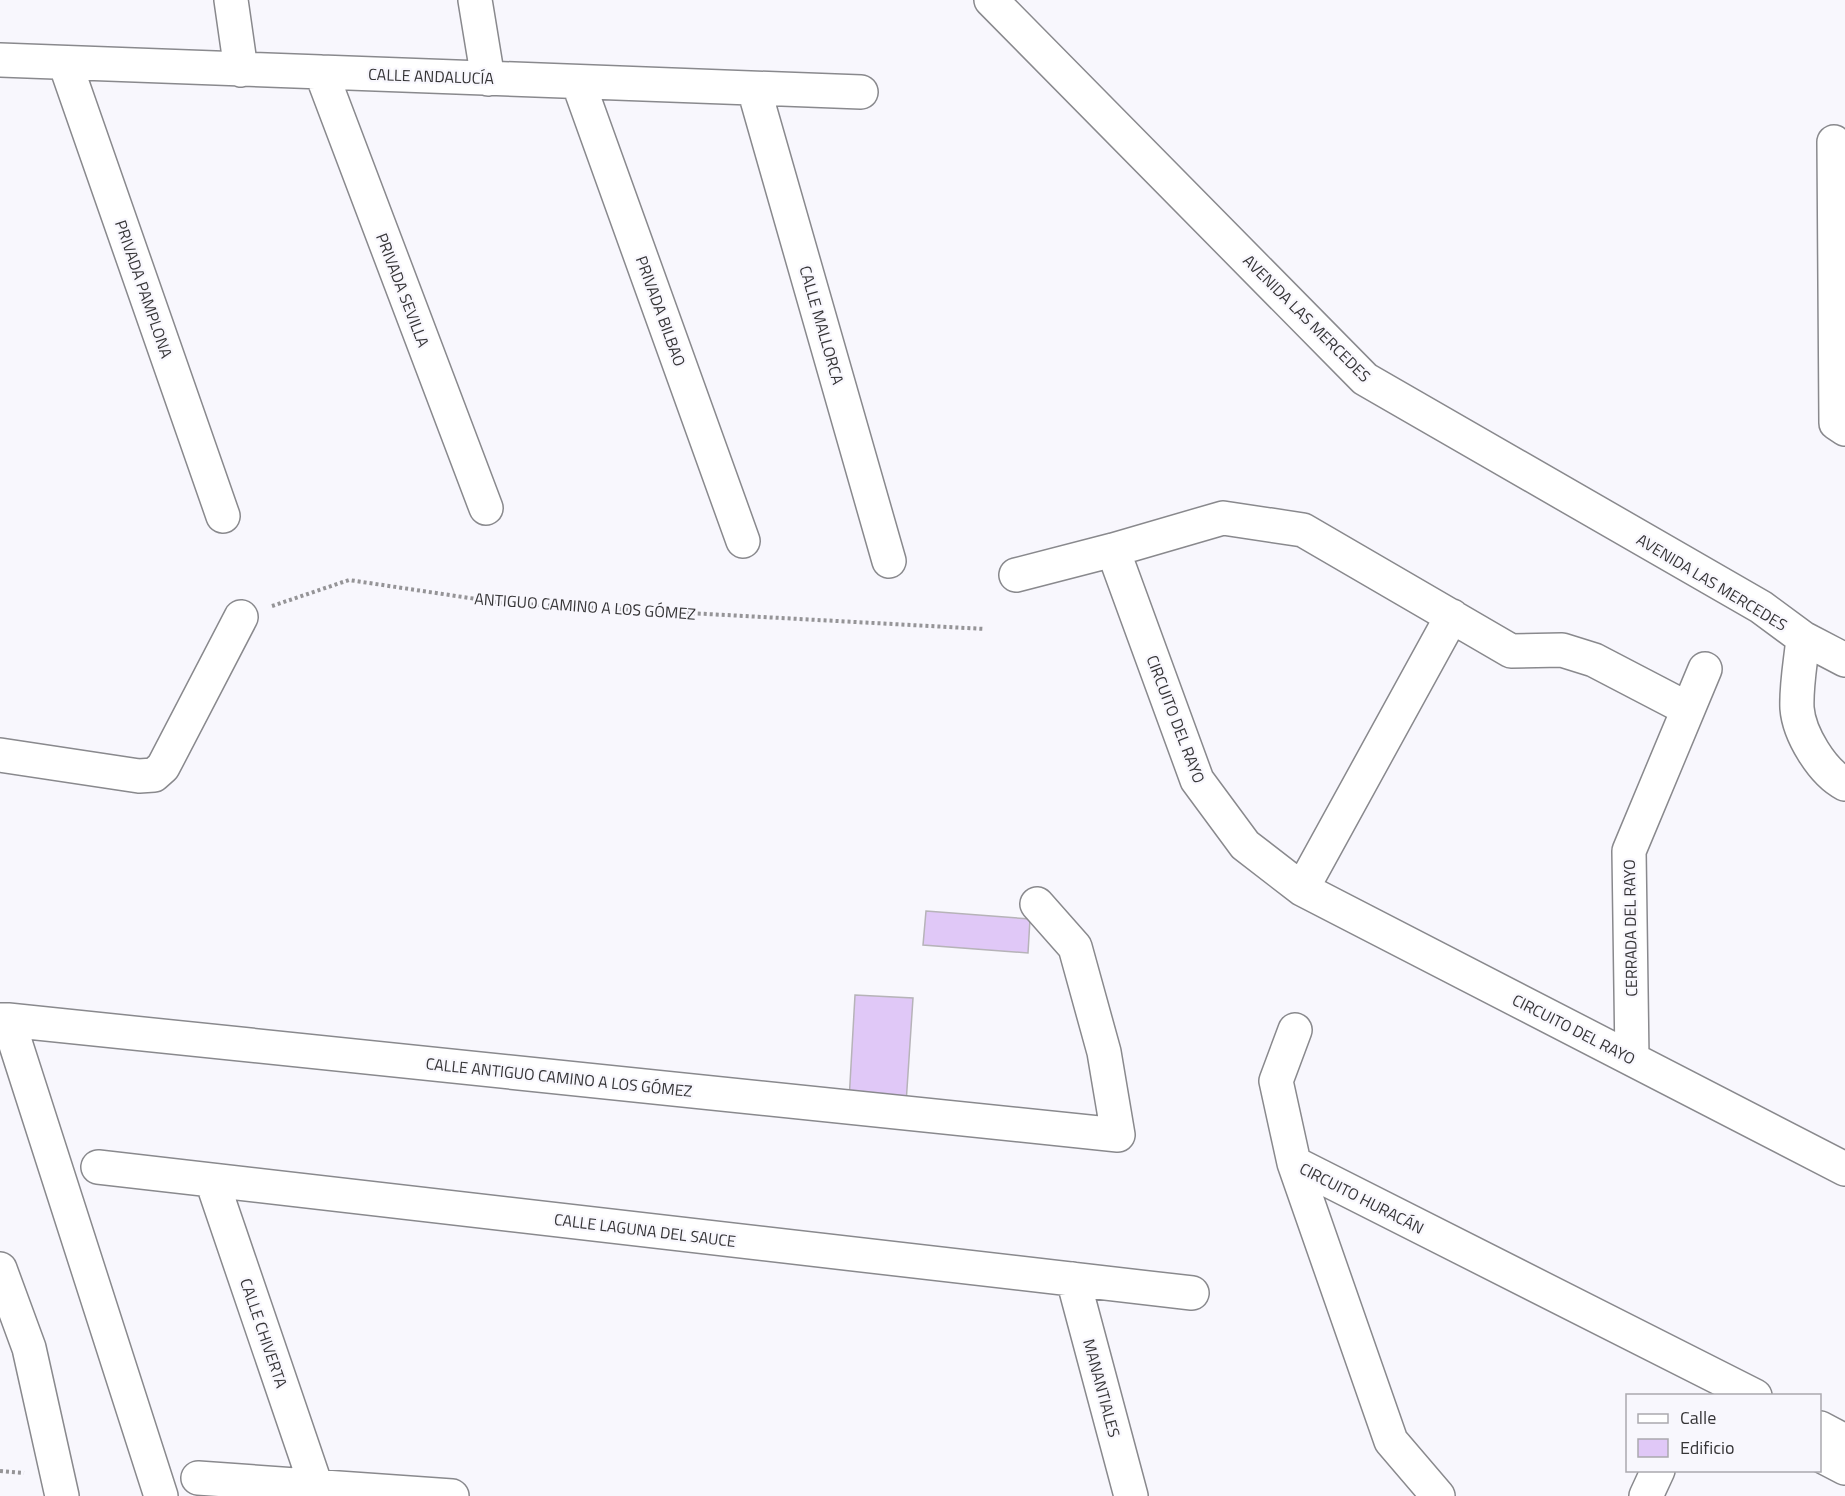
<svg xmlns="http://www.w3.org/2000/svg" width="1845" height="1496" font-family="'Titillium Web',sans-serif">
<rect width="100%" height="100%" fill="#f8f7fd"/>
<path fill="#e0c8f7" stroke="#b6b3b8" stroke-width="1.5" d="M 926,911 L 1030,919 L 1028,953 L 923,945 Z
M 855,995 L 913,998 L 906,1104 L 849,1101 Z"/>
<g fill="none" stroke-linecap="round" stroke-linejoin="round">
<g stroke="#89898d" stroke-width="36">
<path id="minor" d="M 231,0 L 241,70
M 475,0 L 488,79
M 991,0 L 1365,379 L 1761,607 L 1803,638 L 1845,660
M 0,60 L 861,92
M 65,63 L 223,516
M 321,72 L 486,508
M 578,82 L 743,541
M 754,89 L 889,561
M 1834,142 L 1836,423 L 1845,429
M 1113,550 L 1197,780 L 1245,845 L 1302,889 L 1845,1169
M 1016,575 L 1113,550 L 1223,518 L 1303,530 L 1511,651 L 1562,650 L 1594,660 L 1688,709
M 1803,638 C 1801,660 1796,685 1797,708 C 1799,734 1822,772 1845,784
M 0,755 L 139,776 L 154,775 L 163,767 L 241,617
M 1302,889 L 1452,616
M 0,1020 L 8,1020 L 1118,1135 L 1104,1052 L 1075,947 L 1037,904
M 8,1020 L 161,1496
M 1295,1030 L 1276,1081 L 1294,1163 L 1391,1441 L 1438,1496
M 1632,1059 L 1629,851 L 1705,669
M 1294,1163 L 1755,1396
M 98,1167 L 1192,1293
M 212,1181 L 316,1486
M 0,1269 L 29,1348 L 62,1496
M 1073,1279 L 1131,1496
M 1820,1428 L 1845,1441
M 1820,1455 L 1845,1468
M 198,1478 L 452,1496
M 1646,1496 L 1658,1470"/>
</g>
<path stroke="#959497" stroke-width="4" stroke-dasharray="3 3" stroke-linecap="butt" d="M 272,606 L 349,580 L 503,603 L 985,629
M 0,1471 L 24,1473"/>
<use href="#minor" stroke="#fff" stroke-width="33"/>
</g>
<g text-anchor="middle" dominant-baseline="central" stroke-width="4.5" stroke-linejoin="round" paint-order="stroke">
<g font-size="16" fill="#363537" stroke="#f8f7fd">
<text transform="translate(431 76) rotate(2)">CALLE ANDALUCÍA</text>
<text transform="translate(144 289) rotate(71)">PRIVADA PAMPLONA</text>
<text transform="translate(403 290) rotate(69)">PRIVADA SEVILLA</text>
<text transform="translate(661 311) rotate(70)">PRIVADA BILBAO</text>
<text transform="translate(1307 318) rotate(45)">AVENIDA LAS MERCEDES</text>
<text transform="translate(822 325) rotate(74)">CALLE MALLORCA</text>
<text transform="translate(1712 582) rotate(31)">AVENIDA LAS MERCEDES</text>
<text transform="translate(585 606) rotate(4)">ANTIGUO CAMINO A LOS GÓMEZ</text>
<text transform="translate(1176 719) rotate(69)">CIRCUITO DEL RAYO</text>
<text transform="translate(1630 928) rotate(-91)">CERRADA DEL RAYO</text>
<text transform="translate(1574 1029) rotate(27)">CIRCUITO DEL RAYO</text>
<text transform="translate(559 1077) rotate(6)">CALLE ANTIGUO CAMINO A LOS GÓMEZ</text>
<text transform="translate(1362 1198) rotate(27)">CIRCUITO HURACÁN</text>
<text transform="translate(645 1230) rotate(7)">CALLE LAGUNA DEL SAUCE</text>
<text transform="translate(264 1333) rotate(71)">CALLE CHIVERTA</text>
<text transform="translate(1102 1388) rotate(75)">MANANTIALES</text>
</g>
</g>
<rect x="1626" y="1394" width="195" height="78" fill="#f8f7fd" stroke="#aaa9ae" stroke-width="1.5"/>
<rect x="1638" y="1414" width="30" height="9" fill="#ffffff" stroke="#aaa9ae" stroke-width="1.5"/>
<text x="1680" y="1424" font-size="18" fill="#363537">Calle</text>
<rect x="1638" y="1439" width="30" height="18" fill="#e0c8f7" stroke="#aaa9ae" stroke-width="1.5"/>
<text x="1680" y="1454" font-size="18" fill="#363537">Edificio</text>
</svg>
